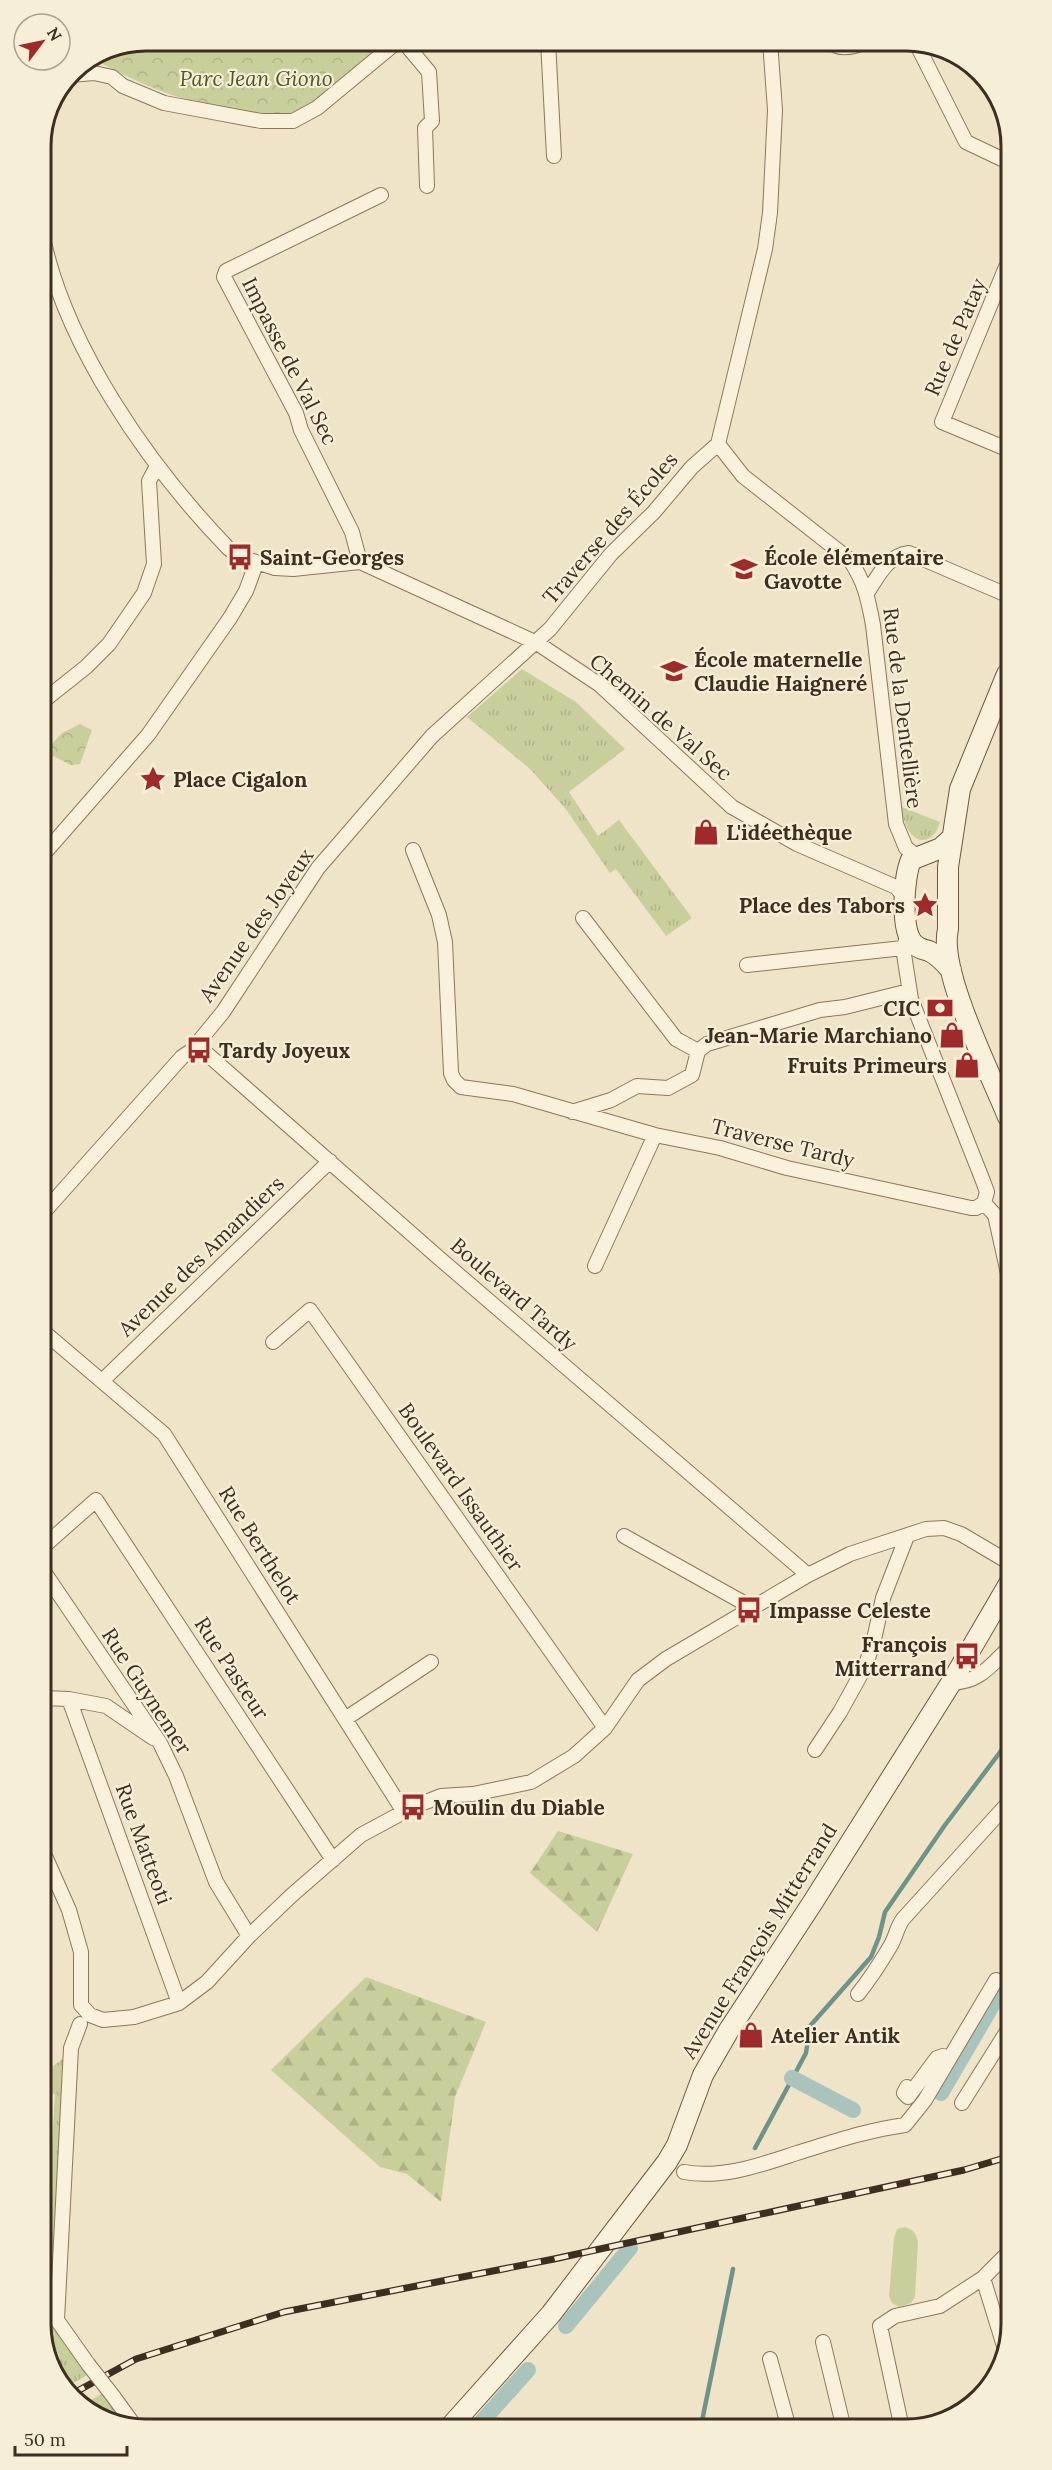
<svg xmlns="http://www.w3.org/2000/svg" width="1052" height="2470" font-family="Lora,serif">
<defs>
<pattern id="grass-tufts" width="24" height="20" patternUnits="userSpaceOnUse" patternTransform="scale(1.5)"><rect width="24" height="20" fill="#c9cf9b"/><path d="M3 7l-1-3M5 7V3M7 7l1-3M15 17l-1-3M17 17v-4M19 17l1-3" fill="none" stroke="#aeb285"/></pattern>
<pattern id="forest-firs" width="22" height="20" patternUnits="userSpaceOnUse" patternTransform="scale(1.5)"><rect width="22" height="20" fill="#c9cf9b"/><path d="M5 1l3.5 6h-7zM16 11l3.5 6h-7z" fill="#aeb285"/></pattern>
<pattern id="park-crowns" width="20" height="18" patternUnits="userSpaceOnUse" patternTransform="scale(1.5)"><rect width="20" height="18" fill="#c9cf9b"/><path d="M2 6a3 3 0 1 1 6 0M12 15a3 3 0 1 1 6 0" fill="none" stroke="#aeb285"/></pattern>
</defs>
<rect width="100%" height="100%" fill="#f0e4c8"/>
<path fill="url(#grass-tufts)" d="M 522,669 L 576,702 L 625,749 L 569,792 L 598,836 L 619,820 L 692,918 L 666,936 L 616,869 L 610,873 L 565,808 L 529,768 L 467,717 Z
M 902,807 L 940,822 C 936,839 921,848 909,831 C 904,824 903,815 902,807 Z
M 68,2055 L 53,2322 L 92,2372 L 67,2387 L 57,2374 L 59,2355 L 46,2334 L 46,2252 L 55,2094 L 45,2093 L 45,2072 Z
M 107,2391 L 130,2426 L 80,2406 Z"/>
<path fill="url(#forest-firs)" d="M 558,1831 L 633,1854 L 597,1932 L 530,1873 Z
M 366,1977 L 486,2022 L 455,2097 L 441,2202 L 407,2174 L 380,2167 L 271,2070 Z"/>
<path fill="url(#park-crowns)" d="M 146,41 L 386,41 L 300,114 C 284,114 266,117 250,114 C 196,106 145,88 98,61 L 81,65 L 106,48 Z
M 80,724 L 92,730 L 80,764 L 71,765 L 49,754 L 49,747 L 62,733 Z"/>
<path fill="#c9cf9b" d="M 904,2227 C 913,2229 916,2233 918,2242 L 915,2297 L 911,2303 L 899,2307 L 892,2303 L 889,2296 L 894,2238 L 897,2229 Z"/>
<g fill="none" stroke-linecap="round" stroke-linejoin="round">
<path stroke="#6f938a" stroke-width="4.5" d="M 755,2148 L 806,2053 L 810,2026 L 871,1957 L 879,1937 L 885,1912 L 945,1825 L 1010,1739
M 701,2426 L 733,2269"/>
<path stroke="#a9c4bc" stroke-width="16" d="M 792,2078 L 853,2110
M 941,2093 L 1011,1973
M 566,2326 L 630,2248
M 477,2427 L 528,2370"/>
<g stroke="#8d765c" stroke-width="16">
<path id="minor" d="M 403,41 L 429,72 L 432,121 L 425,128 L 427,186
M 548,41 L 554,156
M 830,41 C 838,52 857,46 869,41
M 915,41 L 966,142 L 1006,161
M 70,75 L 94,73 L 112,77 L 123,86 L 164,103 L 261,121 L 293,121 L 317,108 L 398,41
M 41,228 C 62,342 148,465 228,548 L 240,557 L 275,568 L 293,569 L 360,562 L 537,643 L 600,685 L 732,807 L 797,844 L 896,887 L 905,897
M 1006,267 L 942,422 L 1007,449
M 41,290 L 56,285
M 718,444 L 743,476 L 850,560 C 865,583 868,598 873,625 L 896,824 L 906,848 L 917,856
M 718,444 L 765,249 L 770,213 L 775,110 L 770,41
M 360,562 L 352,532 L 301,430 L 296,413 L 224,277 L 226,271 L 381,195
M 867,593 C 879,575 887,556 909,553 L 1007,595
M 42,702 L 86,667 L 109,644 L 144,593 L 154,564 L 149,481 L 157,466
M 413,850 L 439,915 L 445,942 L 451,1073 L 454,1080 L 461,1087 L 513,1094 L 655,1135 L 720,1148 L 787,1168 L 971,1208 L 976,1208 L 984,1203
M 42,856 L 148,735 L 230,618 L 246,591 L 256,564
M 583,918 L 676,1039 L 698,1051
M 908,936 L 903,948 L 911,999 L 983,1181 L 987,1192 L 984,1203
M 747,965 L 912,947
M 191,1051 L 199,1050 L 206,1053 L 439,1258 L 808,1575
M 572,1112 L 611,1100 L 637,1086 L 668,1088 L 692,1075 L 698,1051 L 707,1044 L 820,1010 L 845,1007 L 909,991
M 984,1203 L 995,1215 L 1009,1278
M 43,1213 L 182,1057 L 191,1051 L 223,1012 L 318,868 L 432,736 L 550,629 L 611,554 L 654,512 L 692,467 L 718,444
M 595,1266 L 655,1135
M 44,1332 L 164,1434 L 404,1812
M 273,1342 L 310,1310 L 605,1728
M 102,1381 L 330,1161
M 624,1536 L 753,1608
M 44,1546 L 96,1500 L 333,1860
M 44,1572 L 160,1743 L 176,1776 L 216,1882 L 249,1936
M 951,1683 C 980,1682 990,1666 1010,1647
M 44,1698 L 69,1699 L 106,1706 L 153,1738
M 69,1699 L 179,2003
M 345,1719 L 431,1662
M 815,1750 L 840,1712 L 866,1665 L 875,1635 L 883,1598 L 907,1536
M 45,1856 L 69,1910 L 81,1952 L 81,2005 L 90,2015 L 103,2020 L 134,2017 L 179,2003 L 207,1982 L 249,1936 L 292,1895 L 361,1835 L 413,1807 L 441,1796 L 473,1794 L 531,1782 L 574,1756 L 605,1728 L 638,1680 L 666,1659 L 808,1575 L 850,1554 L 926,1529 L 944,1528 L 961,1534 L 1010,1563
M 858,1994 C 870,1979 881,1962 891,1945 C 896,1936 897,1927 903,1919 L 1010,1801
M 80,2024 L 71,2048 L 57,2320 L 88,2364
M 907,2087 L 904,2093 L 908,2097 L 937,2058 L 943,2056 L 947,2063
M 962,2103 L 1011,2025
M 684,2172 C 723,2179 760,2165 797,2153 C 833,2142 868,2130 905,2125 L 925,2100 L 996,1980
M 983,2278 L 1004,2346
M 823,2342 L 843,2425
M 770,2359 L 788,2425
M 113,2396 L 137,2429
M 901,2424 L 880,2326 L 895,2316 L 940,2306 L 983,2278 L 1011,2250"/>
</g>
<g stroke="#6f573f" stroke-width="22">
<path id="secondary" d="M 1007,674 L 960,789 L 948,867 L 948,929 C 938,971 991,1074 1008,1117
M 951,970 C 945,963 938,955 929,951 C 923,949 918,949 913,943 C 900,929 904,876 911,860 L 941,848 L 952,838
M 450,2427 L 551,2314 L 667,2162 L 677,2145 L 703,2075 L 729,2030 L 813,1902 L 951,1683 L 1010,1582"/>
</g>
<use href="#minor" stroke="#faf1dc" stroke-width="14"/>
<use href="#secondary" stroke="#faf1dc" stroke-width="20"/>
<g stroke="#3d2e20" stroke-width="7">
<path id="rail" d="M 72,2394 L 136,2359 L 284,2312 L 554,2259 L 964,2170 L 1011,2156"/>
</g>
<use href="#rail" stroke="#f7eed8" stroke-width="4.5" stroke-dasharray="14" stroke-linecap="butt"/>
<g stroke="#8d765c" stroke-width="16" stroke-linecap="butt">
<path id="minor-bridge" d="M 88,2364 L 113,2396"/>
</g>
<use href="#minor-bridge" stroke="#faf1dc" stroke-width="14"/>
</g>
<defs>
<g id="bus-bare" transform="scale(2.07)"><path d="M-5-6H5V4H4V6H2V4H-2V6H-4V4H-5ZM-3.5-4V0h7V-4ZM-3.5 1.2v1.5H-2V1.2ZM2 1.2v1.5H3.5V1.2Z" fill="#9e2a2b" stroke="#f7eed8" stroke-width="2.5" paint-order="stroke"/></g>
<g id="school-bare" transform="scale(2.07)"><path d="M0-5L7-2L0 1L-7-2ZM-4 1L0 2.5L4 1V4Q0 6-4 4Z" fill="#9e2a2b" stroke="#f7eed8" stroke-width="2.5" paint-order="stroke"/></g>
<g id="sight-bare" transform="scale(2.07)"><path d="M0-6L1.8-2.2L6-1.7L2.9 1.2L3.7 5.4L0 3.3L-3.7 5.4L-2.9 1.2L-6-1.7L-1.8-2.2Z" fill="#9e2a2b" stroke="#f7eed8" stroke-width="2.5" paint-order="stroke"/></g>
<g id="shop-bare" transform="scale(2.07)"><path d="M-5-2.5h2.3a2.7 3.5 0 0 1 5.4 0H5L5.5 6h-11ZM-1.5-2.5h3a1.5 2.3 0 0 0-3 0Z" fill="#9e2a2b" stroke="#f7eed8" stroke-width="2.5" paint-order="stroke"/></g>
<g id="bank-bare" transform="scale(2.07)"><path d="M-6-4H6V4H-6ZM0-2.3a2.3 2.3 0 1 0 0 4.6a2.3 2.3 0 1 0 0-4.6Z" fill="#9e2a2b" stroke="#f7eed8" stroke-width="2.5" paint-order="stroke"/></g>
</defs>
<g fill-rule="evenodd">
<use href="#bus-bare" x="240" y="557"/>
<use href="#school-bare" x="744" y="569"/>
<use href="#school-bare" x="674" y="671"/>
<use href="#sight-bare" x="153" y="779"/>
<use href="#shop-bare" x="706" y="832"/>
<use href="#sight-bare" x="925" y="905"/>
<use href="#bank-bare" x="940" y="1008"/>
<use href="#shop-bare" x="952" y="1035"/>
<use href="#bus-bare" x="199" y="1050"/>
<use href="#shop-bare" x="967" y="1065"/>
<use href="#bus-bare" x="749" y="1610"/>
<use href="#bus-bare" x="967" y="1656"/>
<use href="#bus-bare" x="413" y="1807"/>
<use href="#shop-bare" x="751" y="2035"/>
</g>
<g text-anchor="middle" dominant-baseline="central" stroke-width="4.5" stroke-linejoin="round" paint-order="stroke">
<g font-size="21" font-style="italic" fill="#4d5a26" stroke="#f7eed8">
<text x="256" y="78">Parc Jean Giono</text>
</g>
<g font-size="21" fill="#3d2e20" stroke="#f7eed8">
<text transform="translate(955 337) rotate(-67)">Rue de Patay</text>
<text transform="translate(290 361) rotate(63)">Impasse de Val Sec</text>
<text transform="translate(610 528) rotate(-49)">Traverse des Écoles</text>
<text transform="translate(903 708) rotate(83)">Rue de la Dentellière</text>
<text transform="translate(661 717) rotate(41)">Chemin de Val Sec</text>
<text transform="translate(256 925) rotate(-55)">Avenue des Joyeux</text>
<text transform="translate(783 1143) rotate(14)">Traverse Tardy</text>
<text transform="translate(201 1256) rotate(-44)">Avenue des Amandiers</text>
<text transform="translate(514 1294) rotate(41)">Boulevard Tardy</text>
<text transform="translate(461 1487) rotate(55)">Boulevard Issauthier</text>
<text transform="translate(260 1545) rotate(58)">Rue Berthelot</text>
<text transform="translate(232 1668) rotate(57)">Rue Pasteur</text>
<text transform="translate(147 1691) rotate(57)">Rue Guynemer</text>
<text transform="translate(144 1844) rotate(70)">Rue Matteoti</text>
<text transform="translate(759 1941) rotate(-58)">Avenue François Mitterrand</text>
</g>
<g font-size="21" font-weight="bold" fill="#3d2e20" stroke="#f7eed8" text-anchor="start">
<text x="260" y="557">Saint-Georges</text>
<text x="764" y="557">École élémentaire<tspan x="764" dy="24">Gavotte</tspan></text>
<text x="694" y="659">École maternelle<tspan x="694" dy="24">Claudie Haigneré</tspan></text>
<text x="173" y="779">Place Cigalon</text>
<text x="726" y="832">L'idéethèque</text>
<text x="905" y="905" text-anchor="end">Place des Tabors</text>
<text x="920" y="1008" text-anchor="end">CIC</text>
<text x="932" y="1035" text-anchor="end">Jean-Marie Marchiano</text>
<text x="219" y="1050">Tardy Joyeux</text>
<text x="947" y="1065" text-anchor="end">Fruits Primeurs</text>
<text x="769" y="1610">Impasse Celeste</text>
<text x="947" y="1644" text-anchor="end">François<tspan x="947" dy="24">Mitterrand</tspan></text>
<text x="433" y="1807">Moulin du Diable</text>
<text x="771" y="2035">Atelier Antik</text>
</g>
</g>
<path d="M0 0H1052V2470H0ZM146 51H906A95 95 0 0 1 1001 146V2324A95 95 0 0 1 906 2419H146A95 95 0 0 1 51 2324V146A95 95 0 0 1 146 51Z" fill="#f7eed8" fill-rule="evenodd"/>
<path fill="none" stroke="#3d2e20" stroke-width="3" d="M146 51H906A95 95 0 0 1 1001 146V2324A95 95 0 0 1 906 2419H146A95 95 0 0 1 51 2324V146A95 95 0 0 1 146 51Z"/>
<g transform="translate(42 42) rotate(58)"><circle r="28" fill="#f7eed8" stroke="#ada18e" stroke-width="1.5"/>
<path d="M0-4.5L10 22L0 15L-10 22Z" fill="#9e2a2b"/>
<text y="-9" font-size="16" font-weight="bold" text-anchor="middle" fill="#3d2e20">N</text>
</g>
<path d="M15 2446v9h112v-9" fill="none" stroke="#3d2e20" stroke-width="3"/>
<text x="24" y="2446" font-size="18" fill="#3d2e20" stroke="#f7eed8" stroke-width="4.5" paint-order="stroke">50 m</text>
</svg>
